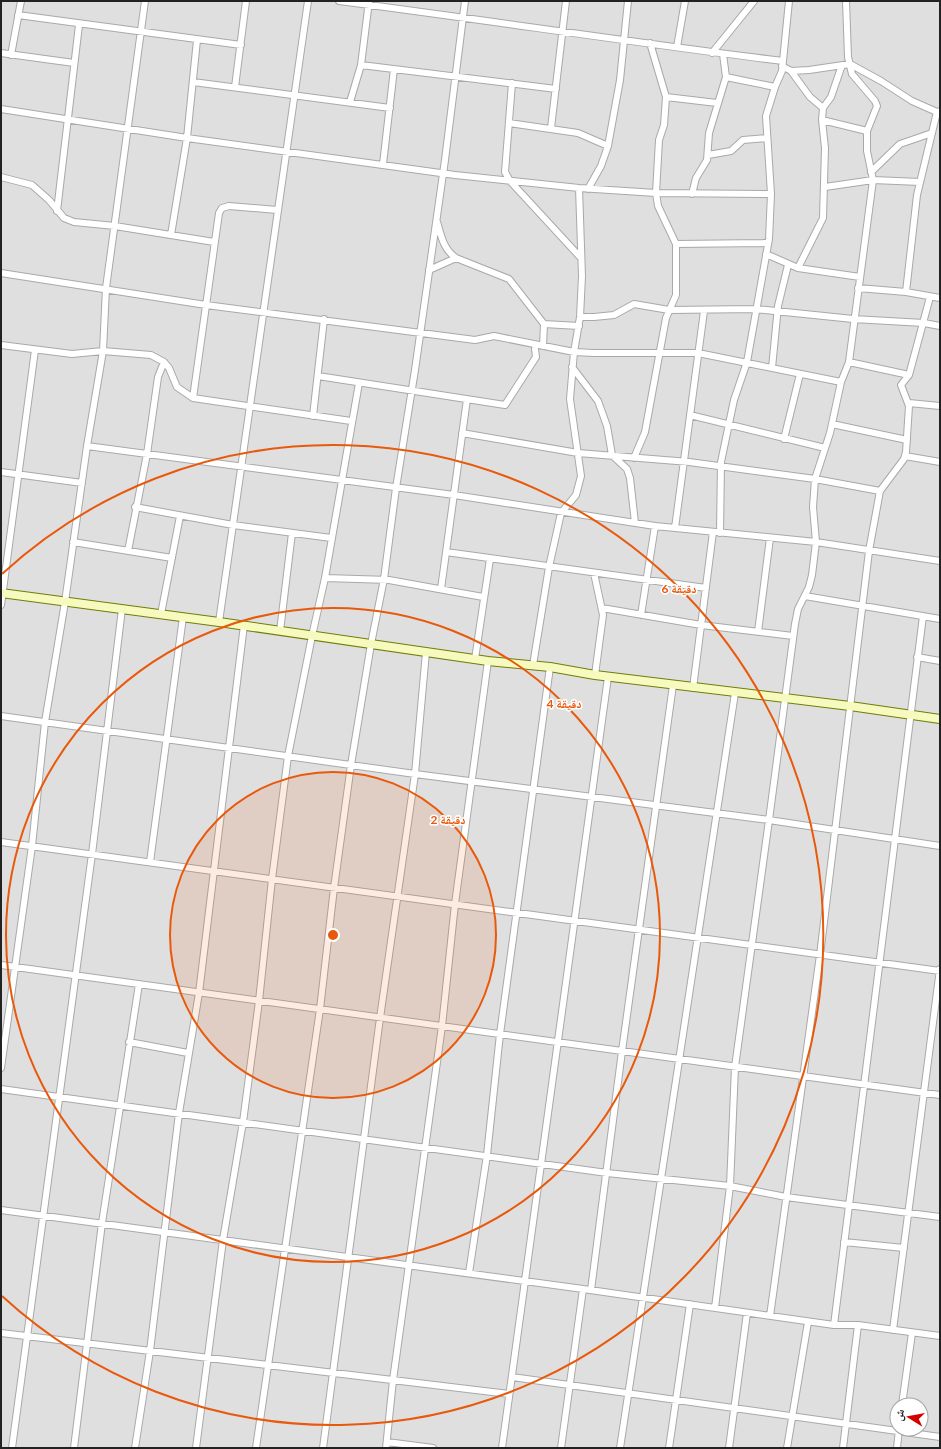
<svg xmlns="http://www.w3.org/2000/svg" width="941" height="1449" font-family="Lato,'Noto Naskh Arabic',sans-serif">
<rect width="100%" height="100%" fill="#f2efe9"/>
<path fill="#e0dfdf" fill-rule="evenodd" d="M 1,1 L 940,1 L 940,1448 L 1,1448 ZM 897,1405 L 921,1405 L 921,1429 L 897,1429 Z"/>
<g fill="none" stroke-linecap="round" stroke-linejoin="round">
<g stroke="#a9a9a9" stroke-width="8">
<path id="street" d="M 339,1 C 487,20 635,43 783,61
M 18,15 L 241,45
M 677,47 L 685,1
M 1,53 L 74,63
M 712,53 L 754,1
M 11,55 L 21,1
M 361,65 L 556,89
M 782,66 L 791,71 L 809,70 L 850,64 L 881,81 L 912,101 L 937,112
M 791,71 L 810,97 L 823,108
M 726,77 L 775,87
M 193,82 L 390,108
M 512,83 L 505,172 L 510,181 L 581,258
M 235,87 L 246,1
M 666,97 L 717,103
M 350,102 L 361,65 L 369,1
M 1,109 L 187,138 L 455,175 L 579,188 L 656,193 L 771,194
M 822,120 L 867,131
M 509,123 L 578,133 L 608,146
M 551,128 L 566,1
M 708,155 L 731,151 L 743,140 L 767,138
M 383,164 L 394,69
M 871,172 L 900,144 L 932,133
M 1,177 L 32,185 L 49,200 L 64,218 L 74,222 L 115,226 L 214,242
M 825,187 L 873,180 L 920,182
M 588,189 L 601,166 L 608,146 L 620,80 L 628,1
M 692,194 L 696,178 L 707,160 L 709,133 L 726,77 L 723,54
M 57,211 L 79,25
M 437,222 C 441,235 443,249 456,258 L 509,279 L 544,324 L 543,346
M 171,235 L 187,138 L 197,40
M 676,244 L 768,243
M 766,254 L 798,268 L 860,277
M 798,268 L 823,218 L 825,148 L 822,120 L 823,108 L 831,97 L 842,65
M 429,270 L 456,258
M 1,273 L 206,305 L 475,340 L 494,336 L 574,352 L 594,353 L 698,353 L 841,382
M 858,288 L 906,292 L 940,298
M 906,292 L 917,195 L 937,112 L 940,111
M 580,317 L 594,317 L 614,315 L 634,304 L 669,310 L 756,309 L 853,319 L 924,323 L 940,326
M 544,324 L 579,326
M 1,345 L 72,354 L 103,351 L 151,355 L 164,362 L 169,368 L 177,387 L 193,398 L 351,421
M 849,362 L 909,375
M 572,367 L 598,401 L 607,426 L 612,455 L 627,469 L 630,478 L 635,523
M 772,368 L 778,306 L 788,265
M 318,376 L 505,405 L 536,357 L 535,349
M 193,398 L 219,213 L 222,208 L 229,206 L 277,210
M 909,403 L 940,406
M 690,415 L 825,448
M 313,416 L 324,319
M 832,424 L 907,440
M 462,433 L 578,453 L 689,462 L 815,479 L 880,491
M 784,439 L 800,374
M 87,446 L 454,495 L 655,526 L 816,542 L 940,561
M 905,456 L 940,462
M 634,458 L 645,432 L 666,318 L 676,295 L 676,244 L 658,206 L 656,193 L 659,140 L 664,125 L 666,97 L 650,43
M 1,472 L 82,483
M 135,507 L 233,525 L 331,538
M 675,528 L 704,311
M 720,533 L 721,462 L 734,400 L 747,362 L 769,239 L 771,194 L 766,116 L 775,87 L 782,71 L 789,1
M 73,542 L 172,558
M 128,551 L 147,454 L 158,377 L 164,362
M 446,552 L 706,588
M 594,573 L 603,615 L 595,675
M 325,578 L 389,580 L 483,597
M 441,589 L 467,399
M 805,596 L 940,619
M 1,605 L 35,350
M 602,608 L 701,625 L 793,636
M 161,614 L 180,516
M 641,615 L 655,526
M 219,622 L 308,1
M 280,631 L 292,533
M 758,632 L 770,538
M 917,657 L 940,661
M 475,659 L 490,559
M 533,665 L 549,567 L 561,513 L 576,495 L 581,476 L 570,399 L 574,352 L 580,317 L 582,276 L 579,188
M 693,688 L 713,532
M 1,716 L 415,774 L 769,820 L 940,846
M 1,842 L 940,971
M 150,862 L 183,617
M 1,965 L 940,1095
M 129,1042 L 188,1053
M 1,1068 L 32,846 L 45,722 L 65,602 L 87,446 L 103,351 L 106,288 L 145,1
M 1,1089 L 607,1173 L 730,1186 L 786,1197 L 940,1217
M 1,1210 L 583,1289 L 834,1325 L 858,1325 L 940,1336
M 844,1242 L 904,1248
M 469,1273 L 487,1155 L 500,1034 L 550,667
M 591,1290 L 622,1051 L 673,685
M 715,1308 L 730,1186 L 735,1067 L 769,820 L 795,624 L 798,609 L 809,587 L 812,575 L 816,542 L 813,507 L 815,479 L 830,433 L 841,382 L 849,362 L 873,180 L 867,151 L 867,131 L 877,106 L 875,101 L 852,74 L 848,57 L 846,1
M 770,1316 L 820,955 L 869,551 L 880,491 L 904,459 L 906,452 L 909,406 L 901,385 L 909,375 L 930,297
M 834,1325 L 923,616
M 893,1330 L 940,969
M 1,1333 L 509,1394
M 512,1377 L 940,1437
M 902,1405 L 912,1333
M 387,1442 L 433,1448
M 12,1448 L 92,854 L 122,609
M 74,1448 L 102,1223 L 139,984
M 135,1448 L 150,1351 L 179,1113 L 199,993 L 244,625
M 196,1448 L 223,1240 L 243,1122 L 259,1001 L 272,879 L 288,756 L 312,636 L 325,578 L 359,383
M 256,1448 L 320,1009 L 334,888 L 351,765 L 371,644 L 384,579 L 396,488 L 415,370 L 445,160 L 465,1
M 323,1448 L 380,1018 L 415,774 L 426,652
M 386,1448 L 393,1380 L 442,1026 L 455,904 L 488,661
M 502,1448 L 608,677
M 561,1448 L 583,1289
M 620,1448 L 735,693
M 669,1448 L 690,1304
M 729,1448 L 747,1313
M 787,1448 L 808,1322
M 843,1448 L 858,1325
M 897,1448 L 899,1429"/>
</g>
<g stroke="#707d05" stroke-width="10">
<path id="secondary" d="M 1,593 L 219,622 L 488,661 L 550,667 L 595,675 L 850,706 L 940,719"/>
</g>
<use href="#street" stroke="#fff" stroke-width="6"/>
<use href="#secondary" stroke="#f7fabf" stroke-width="8"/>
</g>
<circle cx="333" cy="935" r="163" fill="#e8590c" fill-opacity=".12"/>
<g fill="none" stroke="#e8590c" stroke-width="2">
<circle cx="333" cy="935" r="163"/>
<circle cx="333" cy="935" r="327"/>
<path d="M2 574A490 490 0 1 1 2 1296"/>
</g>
<circle cx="333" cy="935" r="6" fill="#e8590c" stroke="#fff" stroke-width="2"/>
<g font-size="12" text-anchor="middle" font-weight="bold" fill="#e8590c" stroke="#fff" stroke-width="3" stroke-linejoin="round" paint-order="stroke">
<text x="679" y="593">6 دقيقة</text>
<text x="564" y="708">4 دقيقة</text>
<text x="448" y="824">2 دقيقة</text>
</g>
<rect width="941" height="1449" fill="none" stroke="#222222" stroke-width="4"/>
<g transform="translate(909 1417) rotate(281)"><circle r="19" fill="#ffffff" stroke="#a7a7a7"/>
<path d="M0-3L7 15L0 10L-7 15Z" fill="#d40000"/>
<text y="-6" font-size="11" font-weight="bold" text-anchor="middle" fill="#222222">ش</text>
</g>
</svg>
